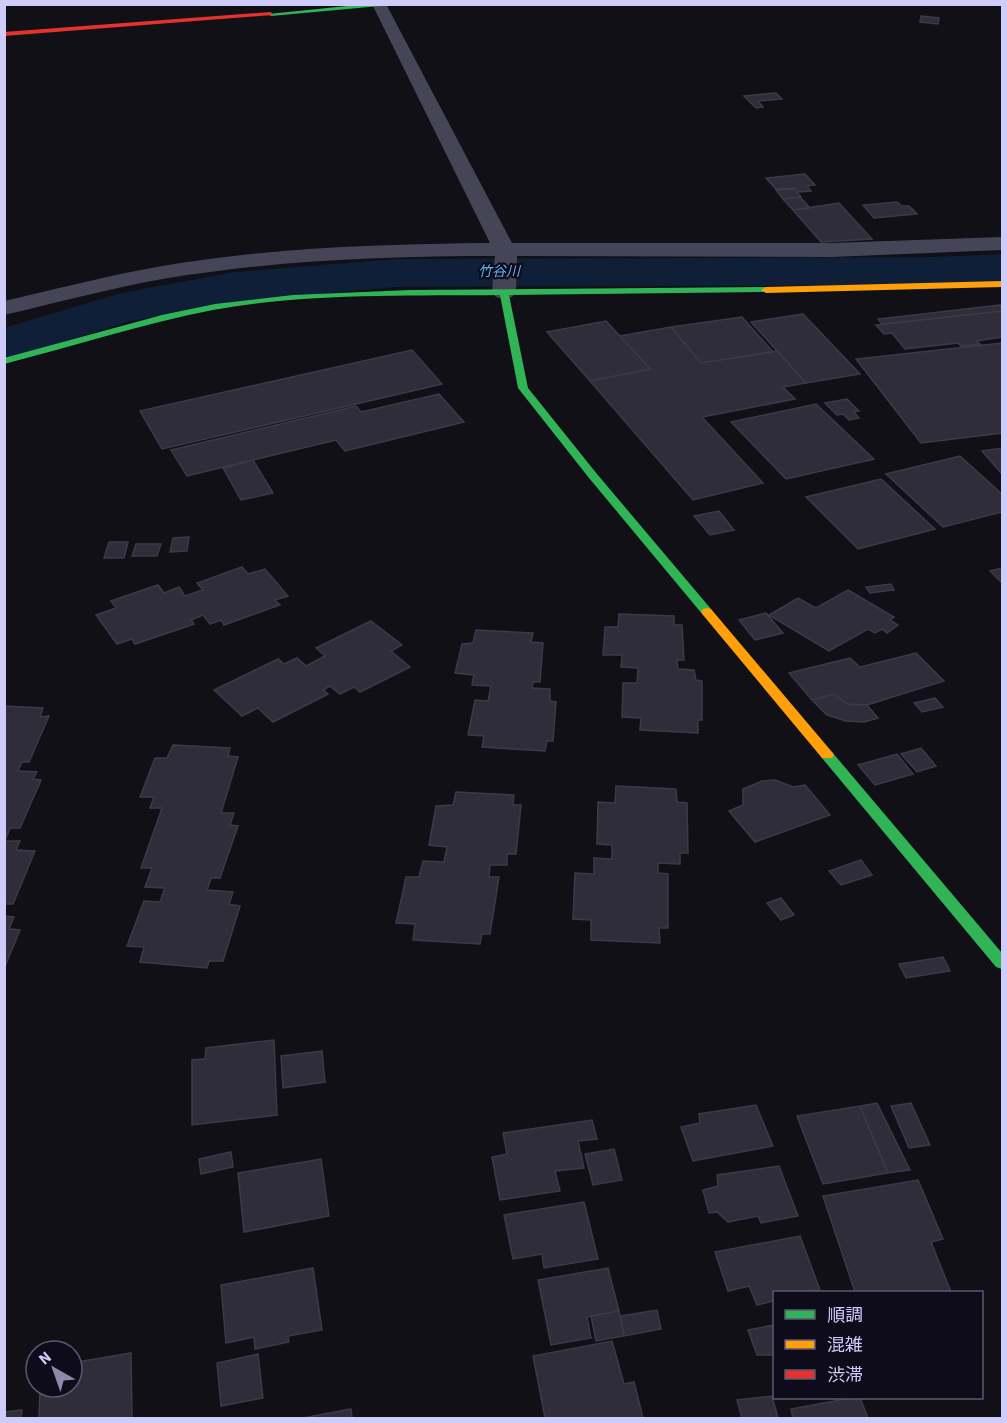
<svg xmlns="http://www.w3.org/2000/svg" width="1007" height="1423" font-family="'Source Sans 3','Noto Sans JP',sans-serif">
<rect width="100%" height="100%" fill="#101016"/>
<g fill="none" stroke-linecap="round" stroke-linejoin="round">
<path fill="#0f1f38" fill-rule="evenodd" d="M 1002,254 L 1002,282 L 935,285 L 396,287 L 235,302 L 131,321 L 4,360 L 4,328 L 121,293 L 235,272 L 396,259 L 935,257 Z"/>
</g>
<path fill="#2e2d39" stroke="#3c3a4a" stroke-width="1.5" d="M 921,16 L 939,18 L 938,24 L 920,22 Z
M 776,93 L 782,99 L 758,101 L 763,107 L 756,108 L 744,96 Z
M 805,174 L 815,185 L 807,186 L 811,191 L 799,192 L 796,188 L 776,189 L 766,178 Z
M 794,189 L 801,197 L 783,199 L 776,190 Z
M 800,197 L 810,208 L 793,210 L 783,199 Z
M 897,202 L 902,206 L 909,206 L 917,214 L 874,218 L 863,205 Z
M 839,203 L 872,239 L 821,242 L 793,210 Z
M 1000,305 L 1002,311 L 882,324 L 878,319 Z
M 1002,311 L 1002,337 L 976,341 L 980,344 L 961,346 L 958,343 L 905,349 L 892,333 L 884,334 L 876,325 Z
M 803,314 L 860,374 L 806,383 L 751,322 Z
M 742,317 L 773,352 L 701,363 L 671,327 Z
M 606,321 L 620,336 L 650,369 L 590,381 L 547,332 Z
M 671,327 L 701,363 L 777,351 L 806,383 L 783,387 L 795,399 L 702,417 L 763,483 L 693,500 L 590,381 L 650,369 L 620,336 Z
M 1002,343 L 1002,433 L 921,443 L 856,359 Z
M 412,350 L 442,384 L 162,449 L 140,411 Z
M 439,394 L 464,422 L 345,451 L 336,440 L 187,476 L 171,450 L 356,406 L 361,412 Z
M 847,399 L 859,411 L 854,412 L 859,418 L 849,420 L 843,414 L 837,415 L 825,403 Z
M 816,404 L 874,459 L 786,479 L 731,422 Z
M 1002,448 L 1002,474 L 982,451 Z
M 960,456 L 1002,494 L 1002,512 L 943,527 L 886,474 Z
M 253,460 L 273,493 L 241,500 L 223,468 Z
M 881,479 L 935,529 L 858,549 L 806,497 Z
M 719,511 L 734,530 L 710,535 L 694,516 Z
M 189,537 L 187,551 L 170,552 L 173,538 Z
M 109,542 L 128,542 L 124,558 L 104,558 Z
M 136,544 L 161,544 L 157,556 L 132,556 Z
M 242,567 L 248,574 L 265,569 L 288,596 L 275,600 L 280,605 L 224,625 L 221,620 L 210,624 L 203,615 L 191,620 L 194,624 L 135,644 L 132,639 L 117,644 L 96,615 L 116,608 L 111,601 L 158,585 L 164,593 L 179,587 L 185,596 L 203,590 L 197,583 Z
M 1002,568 L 1002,583 L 990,571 Z
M 891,584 L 894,590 L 870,593 L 866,587 Z
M 848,590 L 894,617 L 890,620 L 898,625 L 887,633 L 882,629 L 875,633 L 868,629 L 829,651 L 769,615 L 798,598 L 816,608 Z
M 766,613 L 783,633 L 755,640 L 739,620 Z
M 619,614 L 674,616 L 674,625 L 682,625 L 684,660 L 677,660 L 678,669 L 694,670 L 696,680 L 702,681 L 702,720 L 698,720 L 698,733 L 640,730 L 641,718 L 622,717 L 623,683 L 637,683 L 638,668 L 621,667 L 622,655 L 603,655 L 605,627 L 618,627 Z
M 371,621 L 402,645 L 391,651 L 410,667 L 360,692 L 354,687 L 340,694 L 330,686 L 323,690 L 328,694 L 273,722 L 258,708 L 242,716 L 214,690 L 278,659 L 284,664 L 297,658 L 306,666 L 325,656 L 316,648 Z
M 476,630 L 533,633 L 531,642 L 543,643 L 540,682 L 533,682 L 532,688 L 550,689 L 550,701 L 556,702 L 553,741 L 547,741 L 545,751 L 482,747 L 484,736 L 468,735 L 475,700 L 488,701 L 491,686 L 472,685 L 474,675 L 455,673 L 462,644 L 473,643 Z
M 916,653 L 944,681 L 867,705 L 847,704 L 834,694 L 812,700 L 789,673 L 850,658 L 860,667 Z
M 834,694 L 847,704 L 867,705 L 878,718 L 864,722 L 846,721 L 827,715 L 812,700 Z
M 935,698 L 943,707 L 922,712 L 914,703 Z
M 4,706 L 43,708 L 40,717 L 49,716 L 29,762 L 22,762 L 18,771 L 37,772 L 33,779 L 41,780 L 20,828 L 10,828 L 5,841 L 20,841 L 16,850 L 35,851 L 13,904 L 4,904 Z
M 173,745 L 230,748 L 228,756 L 238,757 L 221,813 L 234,813 L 230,825 L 238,826 L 220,878 L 211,878 L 207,890 L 233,892 L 229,904 L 240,906 L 223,961 L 209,961 L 207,968 L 140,962 L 144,947 L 127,946 L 144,901 L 160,902 L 165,888 L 145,887 L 152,868 L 141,868 L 162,808 L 150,808 L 154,797 L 140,797 L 155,758 L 167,758 Z
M 921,748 L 936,766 L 917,772 L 901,754 Z
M 897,754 L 913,774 L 875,785 L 858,765 Z
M 775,780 L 793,787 L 805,785 L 830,815 L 755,842 L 729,811 L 743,805 L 743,789 L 762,781 Z
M 616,786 L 676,789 L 677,802 L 687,803 L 688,853 L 680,853 L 680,864 L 658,863 L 658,873 L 668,874 L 668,928 L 659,928 L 660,943 L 591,940 L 591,920 L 573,919 L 575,873 L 594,874 L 594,858 L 612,859 L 612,845 L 597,844 L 598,802 L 615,803 Z
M 456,792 L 514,795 L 513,805 L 521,805 L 516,854 L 507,854 L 507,865 L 490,865 L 489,877 L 499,877 L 490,934 L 482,934 L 480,944 L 413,940 L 415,924 L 396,923 L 406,877 L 419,877 L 423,861 L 444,862 L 447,847 L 429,845 L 436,806 L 453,805 Z
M 861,860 L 872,875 L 841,885 L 829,871 Z
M 781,898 L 794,915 L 781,920 L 767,903 Z
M 4,916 L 14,917 L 9,929 L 20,930 L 4,969 Z
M 943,957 L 950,971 L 906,978 L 899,964 Z
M 274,1040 L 277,1115 L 192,1125 L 192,1060 L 205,1059 L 206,1048 Z
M 322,1051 L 325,1082 L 283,1088 L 281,1056 Z
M 877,1103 L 910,1170 L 888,1173 L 860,1106 Z
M 911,1103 L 930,1145 L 909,1148 L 891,1106 Z
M 756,1105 L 773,1146 L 693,1161 L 681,1127 L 700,1123 L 699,1114 Z
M 860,1106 L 888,1173 L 823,1184 L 797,1116 Z
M 592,1120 L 597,1139 L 578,1141 L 584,1168 L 555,1171 L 560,1191 L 500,1200 L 492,1157 L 507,1154 L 503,1133 Z
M 614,1149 L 622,1180 L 593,1185 L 585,1154 Z
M 231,1152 L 233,1167 L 201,1174 L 199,1159 Z
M 321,1159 L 329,1216 L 244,1232 L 238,1173 Z
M 779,1166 L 798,1216 L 761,1223 L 758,1216 L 728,1222 L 717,1212 L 709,1213 L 703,1190 L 718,1186 L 717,1175 Z
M 918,1180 L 943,1239 L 931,1242 L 951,1292 L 855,1292 L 823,1196 Z
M 584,1202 L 598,1259 L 544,1268 L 542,1254 L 513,1259 L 504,1215 Z
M 800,1236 L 820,1290 L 774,1292 L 774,1301 L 757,1305 L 749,1286 L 728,1291 L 715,1252 Z
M 313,1268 L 322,1330 L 288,1336 L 289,1342 L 255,1349 L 254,1337 L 226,1343 L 221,1285 Z
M 608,1268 L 619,1311 L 587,1317 L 591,1338 L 551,1345 L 538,1280 Z
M 657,1310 L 661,1329 L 624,1336 L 620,1316 Z
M 619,1311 L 624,1336 L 596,1341 L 591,1316 Z
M 774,1325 L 774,1355 L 757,1355 L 748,1330 Z
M 612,1341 L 624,1384 L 634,1382 L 643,1418 L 545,1418 L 533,1356 Z
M 131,1353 L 132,1418 L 39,1418 L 40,1387 L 72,1387 L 72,1363 Z
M 258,1354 L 263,1398 L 221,1406 L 217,1363 Z
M 772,1396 L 778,1418 L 742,1418 L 737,1400 Z
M 851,1398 L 860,1398 L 868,1418 L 793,1418 L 791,1409 Z
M 351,1409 L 352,1418 L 303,1418 Z
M 22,1410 L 21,1418 L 4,1418 L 4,1412 Z"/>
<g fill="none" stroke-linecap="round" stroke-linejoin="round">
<path fill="#464557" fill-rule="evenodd" d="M 372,4 L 387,6 L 512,243 L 831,243 L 1002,237 L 1002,250 L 831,257 L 517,256 L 516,292 L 512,297 L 504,299 L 496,297 L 492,292 L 495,256 C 392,256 288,260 187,275 C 125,284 65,301 4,315 L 4,301 C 65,287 125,271 187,262 C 287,247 389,244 490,243 Z"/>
<path fill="#30b455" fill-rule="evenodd" d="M 367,4 L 402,4 L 271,16 L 268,14 Z
M 766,287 L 771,290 L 769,292 L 509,295 L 528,388 L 597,474 L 711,609 L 713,612 L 711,615 L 703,615 L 589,478 L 518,388 L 500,295 C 407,296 304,293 213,310 C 142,324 74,346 4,364 L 4,358 L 162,315 L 215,304 L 293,295 L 410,290 Z
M 827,750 L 832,752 L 1002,953 L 1002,969 L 996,967 L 822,758 L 820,755 L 822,752 Z"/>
<path fill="#ff9f0a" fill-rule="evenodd" d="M 1002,281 L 1002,287 L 766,293 L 761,290 L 766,287 Z
M 707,608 L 711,609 L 832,752 L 834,755 L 832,758 L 822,758 L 703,615 L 701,612 L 703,609 Z"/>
<path fill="#e5322d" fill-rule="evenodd" d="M 271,12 L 273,15 L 4,36 L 4,32 Z"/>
</g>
<g text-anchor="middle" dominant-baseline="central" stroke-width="4.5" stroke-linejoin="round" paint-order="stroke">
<g font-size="14" font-style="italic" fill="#63b2ef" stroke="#0e0c1a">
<text x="499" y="272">竹谷川</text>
</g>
</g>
<rect width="1007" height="1423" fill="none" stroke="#cfcbfa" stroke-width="12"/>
<rect x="773" y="1291" width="210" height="108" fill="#0e0c1a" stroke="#5b5874" stroke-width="1.5"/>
<rect x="785" y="1310" width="30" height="9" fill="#30b455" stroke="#5b5874" stroke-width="1.5"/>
<text x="827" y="1321" font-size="18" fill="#cfcbfa">順調</text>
<rect x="785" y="1340" width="30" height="9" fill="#ff9f0a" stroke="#5b5874" stroke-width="1.5"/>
<text x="827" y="1351" font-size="18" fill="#cfcbfa">混雑</text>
<rect x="785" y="1370" width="30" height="9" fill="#e5322d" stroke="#5b5874" stroke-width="1.5"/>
<text x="827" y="1381" font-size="18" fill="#cfcbfa">渋滞</text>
<g transform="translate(54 1369) rotate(320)"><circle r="28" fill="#0e0c1a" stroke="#5b5874" stroke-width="1.5"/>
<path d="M0-4.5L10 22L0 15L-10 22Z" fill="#8c8aaa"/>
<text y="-9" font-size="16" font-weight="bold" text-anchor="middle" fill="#cfcbfa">N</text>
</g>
</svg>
